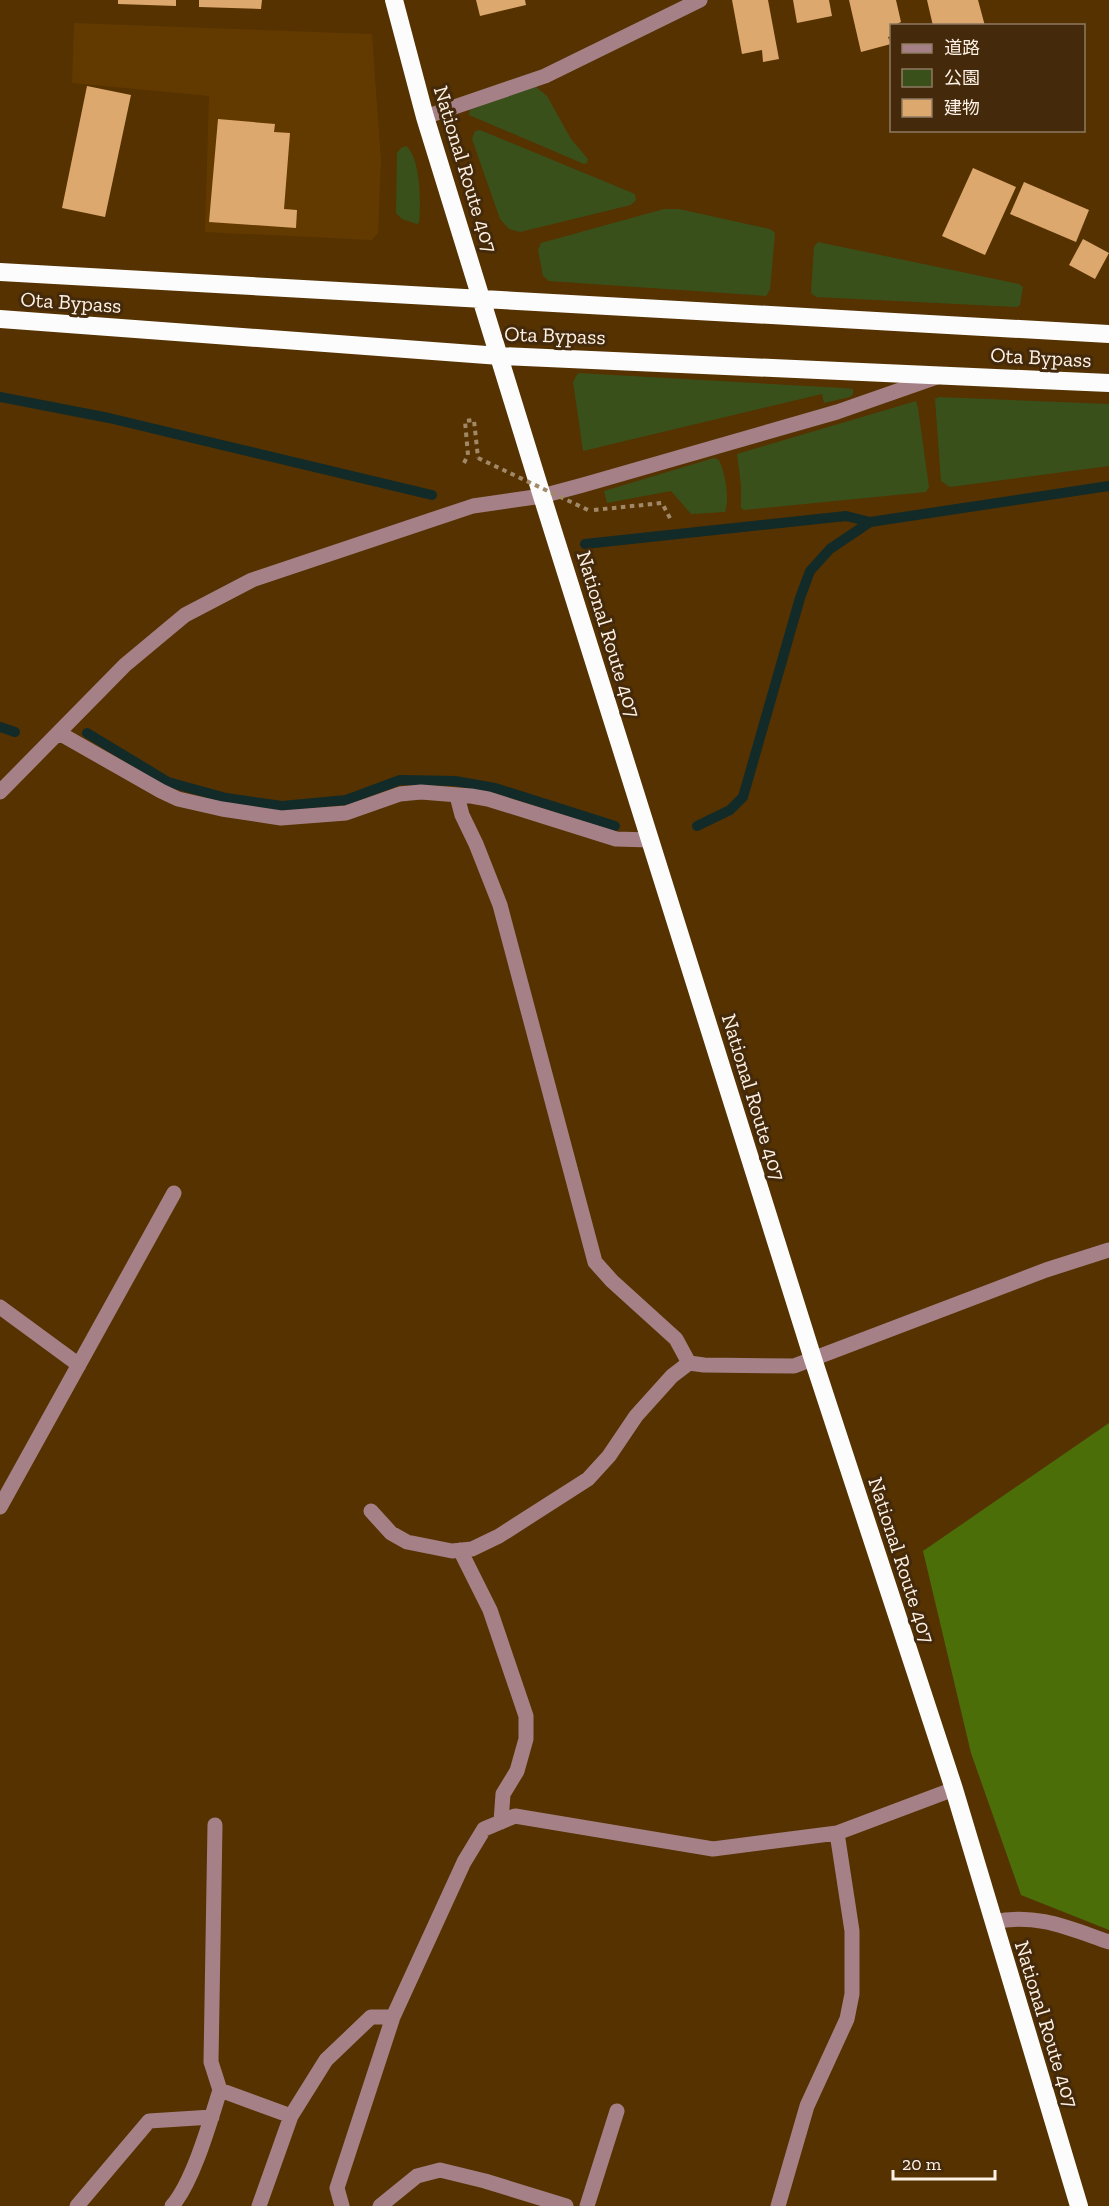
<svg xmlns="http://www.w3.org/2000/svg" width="1109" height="2206" font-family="'Zilla Slab','Noto Sans JP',serif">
<rect width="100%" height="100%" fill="#553200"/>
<path fill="#623a00" d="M 74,23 L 372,34 L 381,160 L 378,233 L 372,240 L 205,232 L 209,96 L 72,83 Z"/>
<path fill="#3a501a" d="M 535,86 L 547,96 L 571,139 L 588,159 L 587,163 L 584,164 L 469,115 L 470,110 Z
M 480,130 L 635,194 L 636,200 L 631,205 L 520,232 L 509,229 L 500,219 L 472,139 L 475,131 Z
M 406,146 C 421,157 421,206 419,223 L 417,224 L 402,219 L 396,213 L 397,153 L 401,148 Z
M 664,209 L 679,209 L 770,229 L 775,233 L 770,290 L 766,296 L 549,281 L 543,276 L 538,250 L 541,243 Z
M 818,242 L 1019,284 L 1023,287 L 1020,305 L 1017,307 L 816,297 L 811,293 L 814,247 Z
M 578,373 L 844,388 L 853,389 L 853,394 L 850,397 L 824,403 L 822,394 L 583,451 L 573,382 Z
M 939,397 L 1109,404 L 1109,466 L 950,487 L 941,481 L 935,399 Z
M 916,401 L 918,408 L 929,487 L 926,492 L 744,510 L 741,508 L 741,485 L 737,454 Z
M 714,458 L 719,460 C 725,473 730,498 725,512 L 691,514 L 671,491 L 607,503 L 604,491 Z"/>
<path fill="#4c6e08" d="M 1109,1423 L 1109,1930 L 1021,1895 L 971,1753 L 923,1551 Z"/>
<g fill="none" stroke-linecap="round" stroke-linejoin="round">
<path stroke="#122b29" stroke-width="10" d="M 0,397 L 109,418 L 432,495
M 585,544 L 846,516 L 870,522 L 1109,486
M 0,727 L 15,732
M 87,733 L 168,782 L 226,798 L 282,806 L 346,800 L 400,780 L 455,781 L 495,788 L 615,826
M 697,826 L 730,810 L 743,797 L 800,598 L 810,571 L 830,549 L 870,522"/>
</g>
<path fill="#dda86d" d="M 118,0 L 176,0 L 176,6 L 118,4 Z
M 199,0 L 262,0 L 261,9 L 199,7 Z
M 476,0 L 525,0 L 526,5 L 480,16 Z
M 732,0 L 768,0 L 779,59 L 763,62 L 762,50 L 742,54 Z
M 793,0 L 829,0 L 832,16 L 797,23 Z
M 849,0 L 896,0 L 901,22 L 892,26 L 892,36 L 888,37 L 891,44 L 861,52 Z
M 927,0 L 978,0 L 985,26 L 933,26 Z
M 87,86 L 131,95 L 105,217 L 62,208 Z
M 218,119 L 275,124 L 274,132 L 290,133 L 284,209 L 297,210 L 296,228 L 209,222 Z
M 973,168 L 1016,187 L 985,255 L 942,236 Z
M 1024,182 L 1089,210 L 1076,242 L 1010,214 Z
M 1083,239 L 1109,253 L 1095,279 L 1069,265 Z"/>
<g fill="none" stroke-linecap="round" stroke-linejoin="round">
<path stroke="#a18968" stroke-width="4" stroke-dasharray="4.5 4.5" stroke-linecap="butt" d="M 464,463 L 468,455 L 465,421 L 474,420 L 478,458
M 594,510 L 662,503 L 672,522"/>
<path stroke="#a58187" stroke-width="15" d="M 425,117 L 545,76 L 700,0
M 59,733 L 161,791 L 178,799 L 222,809 L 281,818 L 346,813 L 400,794 L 421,792 L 471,796 L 488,799 L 616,839 L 650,840
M 0,792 L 125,665 L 185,615 L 252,580 L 473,506 L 542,496 L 583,485 L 837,412 L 937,377
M 457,796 L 462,815 L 476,844 L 500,905 L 595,1262 L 612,1281 L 676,1339 L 689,1363
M 0,1307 L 79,1365
M 0,1507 L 174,1193
M 371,1511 L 391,1533 L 407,1542 L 452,1551 L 472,1549 L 499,1536 L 588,1479 L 609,1456 L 636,1416 L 672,1376 L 689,1363 L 704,1365 L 794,1366 L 1046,1270 L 1109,1250
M 460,1550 L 490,1610 L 526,1716 L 526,1739 L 517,1771 L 503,1794 L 501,1822
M 215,1825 L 211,2062 L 220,2090
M 993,1922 C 1037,1913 1068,1928 1109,1942
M 77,2206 L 149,2121 L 212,2117
M 172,2206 C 193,2182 210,2122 220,2090 L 291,2116
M 259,2206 L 291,2116 L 326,2060 L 371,2017 L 393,2017
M 342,2206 L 337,2188 L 393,2017 L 464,1862 L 484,1829 L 515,1816 L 713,1849 L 837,1833 L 954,1789
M 380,2206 L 417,2176 L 440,2170 L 485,2181 L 566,2206
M 587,2206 L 617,2111
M 778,2206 L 807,2106 L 847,2019 L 852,1994 L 852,1931 L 837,1833"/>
<path stroke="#fcfcfc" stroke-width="18" d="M 394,0 L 425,117 L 542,496 L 813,1359 L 954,1789 L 1079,2206
M 0,272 L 1109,334
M 0,319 L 500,356 L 1109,383"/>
<path stroke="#a18968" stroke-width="4" stroke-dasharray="4.5 4.5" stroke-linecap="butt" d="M 478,458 L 588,510"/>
</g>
<g text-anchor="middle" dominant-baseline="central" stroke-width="6" stroke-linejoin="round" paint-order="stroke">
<g font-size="21" fill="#fef2e7" stroke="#442a0a">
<text transform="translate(466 169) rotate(73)">National Route 407</text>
<text transform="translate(71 302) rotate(4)">Ota Bypass</text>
<text transform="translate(555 335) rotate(2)">Ota Bypass</text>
<text transform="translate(1041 357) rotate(3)">Ota Bypass</text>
<text transform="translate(609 634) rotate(73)">National Route 407</text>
<text transform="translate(754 1097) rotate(73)">National Route 407</text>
<text transform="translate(902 1560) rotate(72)">National Route 407</text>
<text transform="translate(1047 2024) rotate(73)">National Route 407</text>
</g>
</g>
<rect x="890" y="24" width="195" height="108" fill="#442a0a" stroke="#8e7a62" stroke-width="1.5"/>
<rect x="902" y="44" width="30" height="9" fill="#a58187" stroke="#8e7a62" stroke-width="1.5"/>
<text x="944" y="54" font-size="18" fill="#fef2e7">道路</text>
<rect x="902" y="69" width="30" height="18" fill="#3a501a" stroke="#8e7a62" stroke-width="1.5"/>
<text x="944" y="84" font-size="18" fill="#fef2e7">公園</text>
<rect x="902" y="99" width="30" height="18" fill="#dda86d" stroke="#8e7a62" stroke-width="1.5"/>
<text x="944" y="114" font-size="18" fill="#fef2e7">建物</text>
<path d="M893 2170v9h102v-9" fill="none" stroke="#fef2e7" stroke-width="3"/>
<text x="902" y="2170" font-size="18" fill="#fef2e7" stroke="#442a0a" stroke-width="4.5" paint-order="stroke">20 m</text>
</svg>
